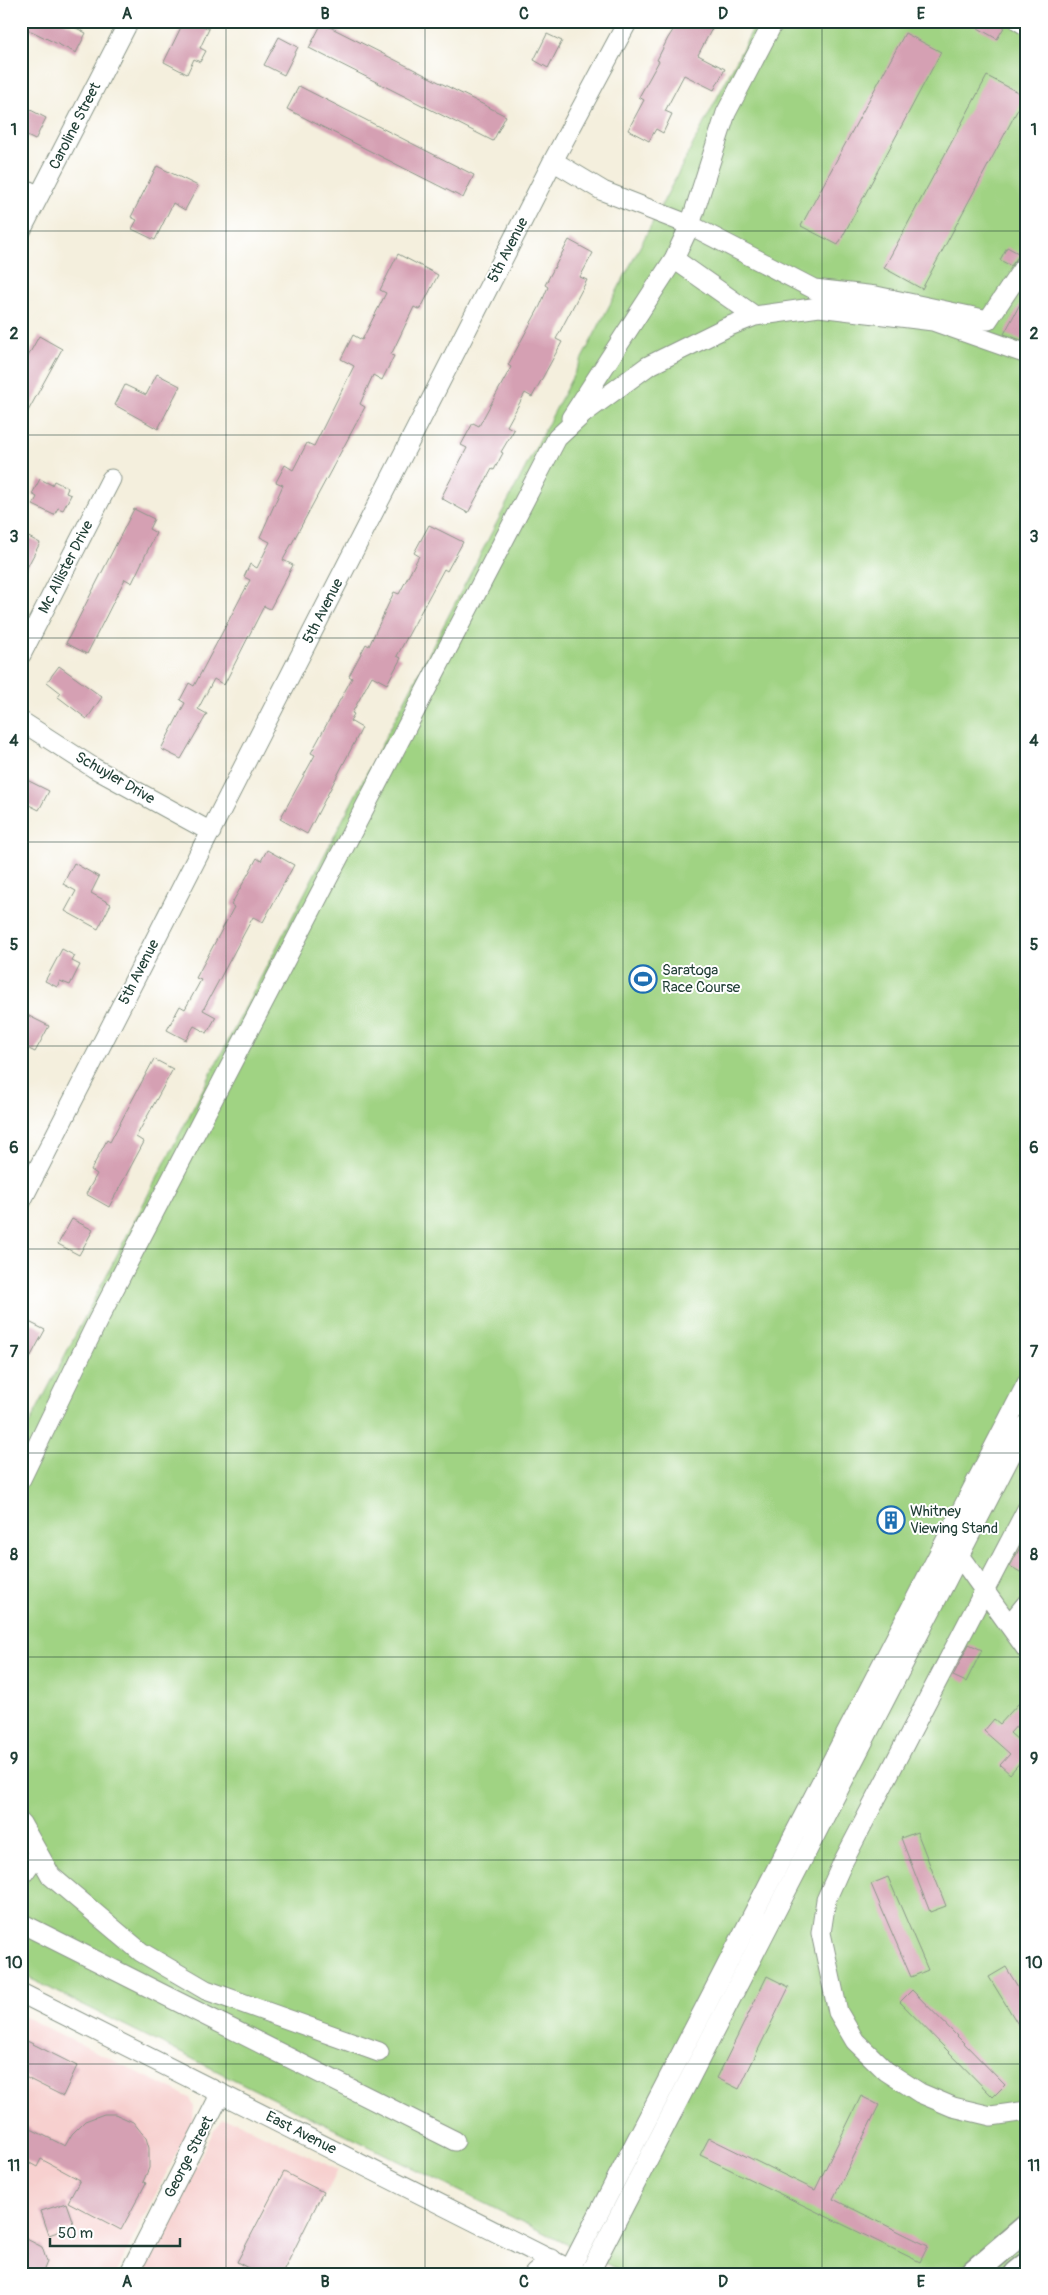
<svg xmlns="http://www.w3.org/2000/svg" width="1048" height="2295" font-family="Pangolin,sans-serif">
<rect width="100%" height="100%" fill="#fff"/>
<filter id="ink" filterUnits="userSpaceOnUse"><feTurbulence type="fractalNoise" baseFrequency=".02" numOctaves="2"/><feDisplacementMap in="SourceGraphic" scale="10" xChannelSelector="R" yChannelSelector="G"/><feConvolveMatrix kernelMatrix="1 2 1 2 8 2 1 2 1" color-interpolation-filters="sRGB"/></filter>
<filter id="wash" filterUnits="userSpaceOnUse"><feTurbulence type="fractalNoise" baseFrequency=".0096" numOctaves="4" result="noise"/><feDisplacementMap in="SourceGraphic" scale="20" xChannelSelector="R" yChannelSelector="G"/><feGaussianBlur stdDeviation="1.12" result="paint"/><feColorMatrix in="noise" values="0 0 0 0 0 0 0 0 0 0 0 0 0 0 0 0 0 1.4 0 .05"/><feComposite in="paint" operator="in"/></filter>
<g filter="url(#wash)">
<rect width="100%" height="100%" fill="#f4efdd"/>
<path fill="#f7d0cf" d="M 21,2015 L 190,2098 L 194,2107 L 193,2121 L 115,2274 L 21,2274 Z
M 223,2119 L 236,2121 L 338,2170 L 283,2274 L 141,2274 L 213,2132 Z"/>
<path fill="#a0d383" stroke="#60885c" d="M 757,21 L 1027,21 L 1027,2274 L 627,2274 L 21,1974 L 21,1440 Z"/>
<g id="blocks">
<path fill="#d5a0b3" d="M 21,21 L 62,21 L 86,33 L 76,53 L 21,26 Z
M 184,21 L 194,21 L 209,29 L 200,48 L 206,51 L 200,62 L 194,59 L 187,74 L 164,62 Z
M 679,21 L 716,21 L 698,55 L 725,69 L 714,90 L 684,75 L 665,111 L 672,114 L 663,133 L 656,129 L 649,141 L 628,130 L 644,100 L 639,97 L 659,61 L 657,60 L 668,38 Z
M 966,21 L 1008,21 L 997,39 Z
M 322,23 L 506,116 L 493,141 L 309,48 Z
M 905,33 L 941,52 L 838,245 L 801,226 Z
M 547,34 L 562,41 L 548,68 L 534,60 Z
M 279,37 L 298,47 L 284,75 L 264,65 Z
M 987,76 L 1025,96 L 922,289 L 884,268 Z
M 299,86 L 474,175 L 463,198 L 287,109 Z
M 21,105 L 46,118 L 35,140 L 21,133 Z
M 157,166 L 198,186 L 185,210 L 173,203 L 155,240 L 132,229 L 137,220 L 131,217 Z
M 569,240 L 593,253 L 580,277 L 587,280 L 556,339 L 562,342 L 532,397 L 525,393 L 507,426 L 514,430 L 501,452 L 503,453 L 494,470 L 492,469 L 468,513 L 441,498 L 467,448 L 461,445 L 473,423 L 479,426 L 511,367 L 508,365 L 540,306 L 548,287 L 545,285 Z
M 1007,247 L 1020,254 L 1011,266 L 1000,260 Z
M 398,254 L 438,275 L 420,310 L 414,307 L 391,355 L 394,356 L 382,380 L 373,375 L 360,404 L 365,407 L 283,560 L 293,565 L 270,609 L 264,606 L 224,685 L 214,679 L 198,709 L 207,714 L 181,759 L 161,749 L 185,703 L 180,700 L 189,683 L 194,686 L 250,580 L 244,577 L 250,564 L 257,568 L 270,542 L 260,537 L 283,485 L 276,482 L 285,465 L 293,470 L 307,443 L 314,446 L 354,366 L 341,359 L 353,335 L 362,340 L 386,293 L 380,290 Z
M 1027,291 L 1027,342 L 1004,334 Z
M 39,336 L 62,349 L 21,424 L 21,369 Z
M 157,374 L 180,386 L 158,429 L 115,405 L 125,385 L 146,395 Z
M 40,479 L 52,485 L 54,481 L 68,488 L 66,493 L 71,495 L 63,510 L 58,508 L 54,515 L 33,505 L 37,497 L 32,494 Z
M 134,509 L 154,519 L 149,529 L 156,533 L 132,583 L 125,579 L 87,654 L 66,643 Z
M 429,525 L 463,542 L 447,571 L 444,569 L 397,656 L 401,658 L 387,684 L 372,676 L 352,713 L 354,714 L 350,721 L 362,728 L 307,834 L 280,819 L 315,755 L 311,753 L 352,678 L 349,676 L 366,644 L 369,646 L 394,592 L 399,594 L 419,556 L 414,553 Z
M 21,533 L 40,543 L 21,579 Z
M 59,666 L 102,697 L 87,719 L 58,697 L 61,693 L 47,682 Z
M 21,777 L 49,791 L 39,810 L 21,801 Z
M 267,850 L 294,865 L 263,922 L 253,917 L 203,1010 L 216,1017 L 207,1033 L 194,1026 L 186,1040 L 167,1030 L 180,1006 L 185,1009 L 201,980 L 196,978 L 234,907 L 231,905 L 257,858 L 261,861 Z
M 74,863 L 99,877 L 91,893 L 111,904 L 98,929 L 65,911 L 76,891 L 63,884 Z
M 62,949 L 75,956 L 72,961 L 80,965 L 70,985 L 60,981 L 57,987 L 45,981 Z
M 27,1015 L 49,1026 L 35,1052 L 21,1045 L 21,1025 Z
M 154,1059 L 173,1069 L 136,1137 L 144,1142 L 109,1207 L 86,1194 L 97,1174 L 91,1170 L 107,1140 L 110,1142 Z
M 72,1219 L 93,1230 L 79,1255 L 58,1244 Z
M 21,1318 L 45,1330 L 21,1374 Z
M 1027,1535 L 1027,1576 L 1010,1566 Z
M 969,1644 L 982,1650 L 966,1682 L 953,1676 Z
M 1027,1694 L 1027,1714 L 1010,1733 L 1027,1748 L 1027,1754 L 1010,1774 L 1000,1765 L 1010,1754 L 984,1731 L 994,1719 L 1000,1724 Z
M 917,1832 L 946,1906 L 930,1912 L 901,1838 Z
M 888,1877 L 928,1970 L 911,1977 L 871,1884 Z
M 1006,1967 L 1027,2002 L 1027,2039 L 989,1977 Z
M 767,1976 L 789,1987 L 739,2089 L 717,2078 Z
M 912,1990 L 1005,2085 L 993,2097 L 900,2002 Z
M 21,2038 L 77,2066 L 63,2096 L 21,2075 Z
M 861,2096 L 879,2105 L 833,2199 L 928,2246 L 920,2262 L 700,2155 L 709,2138 L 815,2190 Z
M 104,2114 L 115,2114 L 133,2122 L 146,2138 L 149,2148 L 149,2168 L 143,2182 L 146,2183 L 121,2230 L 68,2202 L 80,2180 L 41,2159 L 37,2167 L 21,2158 L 21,2124 L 65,2146 L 72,2134 L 85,2121 Z
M 284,2172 L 323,2192 L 282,2274 L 259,2274 L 237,2262 Z
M 66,2203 L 74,2226 L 49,2235 L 41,2211 Z
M 21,2236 L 42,2247 L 47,2262 L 42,2274 L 21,2274 Z"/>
</g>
</g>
<g filter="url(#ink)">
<use href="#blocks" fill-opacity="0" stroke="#8a9688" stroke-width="1"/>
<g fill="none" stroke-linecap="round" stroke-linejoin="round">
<g stroke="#8a9688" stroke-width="21">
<path id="minor" d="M 774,21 L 726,113 L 690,225 L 814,289 L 876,296 L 988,320 L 1027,262
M 1019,21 L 1027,26
M 553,161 L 603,191 L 690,225 L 674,259 L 571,418
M 21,187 L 39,196
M 21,231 L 129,21
M 674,259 L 755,316
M 21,655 L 111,479
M 21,721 L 94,768 L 211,832
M 21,1202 L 553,161 L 628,21
M 21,1479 L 97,1322 L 557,438 L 584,413 L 648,366 L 727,327 L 755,316 L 819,307 L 933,321 L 1027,354
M 1027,1509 L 843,1862 L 826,1900 L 821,1933 L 838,2012 L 855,2041 L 886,2071 L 920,2093 L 953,2107 L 991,2116 L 1027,2111
M 953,1547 L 1027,1650
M 1009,1625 L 1027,1603
M 21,1823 L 51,1876 L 141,1952 L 206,1990 L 379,2052
M 21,1877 L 38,1853
M 21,1923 L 455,2141
M 21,1993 L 579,2274
M 570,2269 L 1027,1383
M 129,2274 L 221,2093
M 534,2274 L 552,2259
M 589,2274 L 1027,1424"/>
</g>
<g stroke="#8a9688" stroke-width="28">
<path id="major" d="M 972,2274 L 1027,2227
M 1017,2274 L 1027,2266"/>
</g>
<use href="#minor" stroke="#fff" stroke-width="19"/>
<use href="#major" stroke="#fff" stroke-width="25"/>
</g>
</g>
<path fill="none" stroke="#1f3d34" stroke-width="1" stroke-opacity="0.55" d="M 226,21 L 226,2274M 425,21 L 425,2274M 623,21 L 623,2274M 822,21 L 822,2274M 21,231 L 1027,231M 21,435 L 1027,435M 21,638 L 1027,638M 21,842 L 1027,842M 21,1046 L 1027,1046M 21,1249 L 1027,1249M 21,1453 L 1027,1453M 21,1657 L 1027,1657M 21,1860 L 1027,1860M 21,2064 L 1027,2064"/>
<defs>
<g id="stadium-ring" transform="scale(1.4375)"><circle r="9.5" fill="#fff" stroke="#1f6fb2" stroke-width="1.5"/><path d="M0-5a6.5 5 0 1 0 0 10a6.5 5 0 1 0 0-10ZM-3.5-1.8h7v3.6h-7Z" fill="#1f6fb2"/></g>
<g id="building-ring" transform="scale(1.4375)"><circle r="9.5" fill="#fff" stroke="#1f6fb2" stroke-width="1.5"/><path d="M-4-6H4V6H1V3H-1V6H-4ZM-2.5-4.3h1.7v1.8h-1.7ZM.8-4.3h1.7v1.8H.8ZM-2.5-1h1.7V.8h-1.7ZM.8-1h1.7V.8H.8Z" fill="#1f6fb2"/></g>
</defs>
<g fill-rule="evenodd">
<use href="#stadium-ring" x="643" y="979"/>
<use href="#building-ring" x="891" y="1520"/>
</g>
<g text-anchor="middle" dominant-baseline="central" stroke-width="4" stroke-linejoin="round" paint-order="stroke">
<g font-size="15" fill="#1f3d34" stroke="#fff">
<text transform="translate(75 126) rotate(-63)">Caroline Street</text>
<text transform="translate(508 250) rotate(-63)">5th Avenue</text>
<text transform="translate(66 567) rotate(-63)">Mc Allister Drive</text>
<text transform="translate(323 611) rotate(-63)">5th Avenue</text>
<text transform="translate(115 778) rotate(30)">Schuyler Drive</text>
<text transform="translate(139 972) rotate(-63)">5th Avenue</text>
<text transform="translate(301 2133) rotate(27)">East Avenue</text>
<text transform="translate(189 2157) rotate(-63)">George Street</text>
</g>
<g font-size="15" fill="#1f3d34" stroke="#fff" text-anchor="start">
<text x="662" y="970">Saratoga<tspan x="662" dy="17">Race Course</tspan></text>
<text x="910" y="1511">Whitney<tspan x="910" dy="17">Viewing Stand</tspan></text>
</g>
</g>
<rect width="1048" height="2295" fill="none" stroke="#fff" stroke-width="55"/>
<path d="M50 2238v8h130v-8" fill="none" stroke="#1f3d34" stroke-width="2.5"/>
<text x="58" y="2238" font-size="15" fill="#1f3d34" stroke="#ffffff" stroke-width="4" paint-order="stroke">50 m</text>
<rect x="28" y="28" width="992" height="2240" fill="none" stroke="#1f3d34" stroke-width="2"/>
<g font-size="16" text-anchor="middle" font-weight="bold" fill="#1f3d34">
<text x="127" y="19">A</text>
<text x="325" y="19">B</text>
<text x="524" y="19">C</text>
<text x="723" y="19">D</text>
<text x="921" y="19">E</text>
<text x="14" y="135">1</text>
<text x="1034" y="135">1</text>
<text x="14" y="339">2</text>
<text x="1034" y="339">2</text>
<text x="14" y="542">3</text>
<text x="1034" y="542">3</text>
<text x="14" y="746">4</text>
<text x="1034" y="746">4</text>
<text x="14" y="950">5</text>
<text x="1034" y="950">5</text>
<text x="14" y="1153">6</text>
<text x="1034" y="1153">6</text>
<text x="14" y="1357">7</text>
<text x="1034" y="1357">7</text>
<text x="14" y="1560">8</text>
<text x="1034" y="1560">8</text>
<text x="14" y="1764">9</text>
<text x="1034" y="1764">9</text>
<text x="14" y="1968">10</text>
<text x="1034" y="1968">10</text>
<text x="14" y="2171">11</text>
<text x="1034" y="2171">11</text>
<text x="127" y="2287">A</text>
<text x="325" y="2287">B</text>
<text x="524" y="2287">C</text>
<text x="723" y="2287">D</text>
<text x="921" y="2287">E</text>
</g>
</svg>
